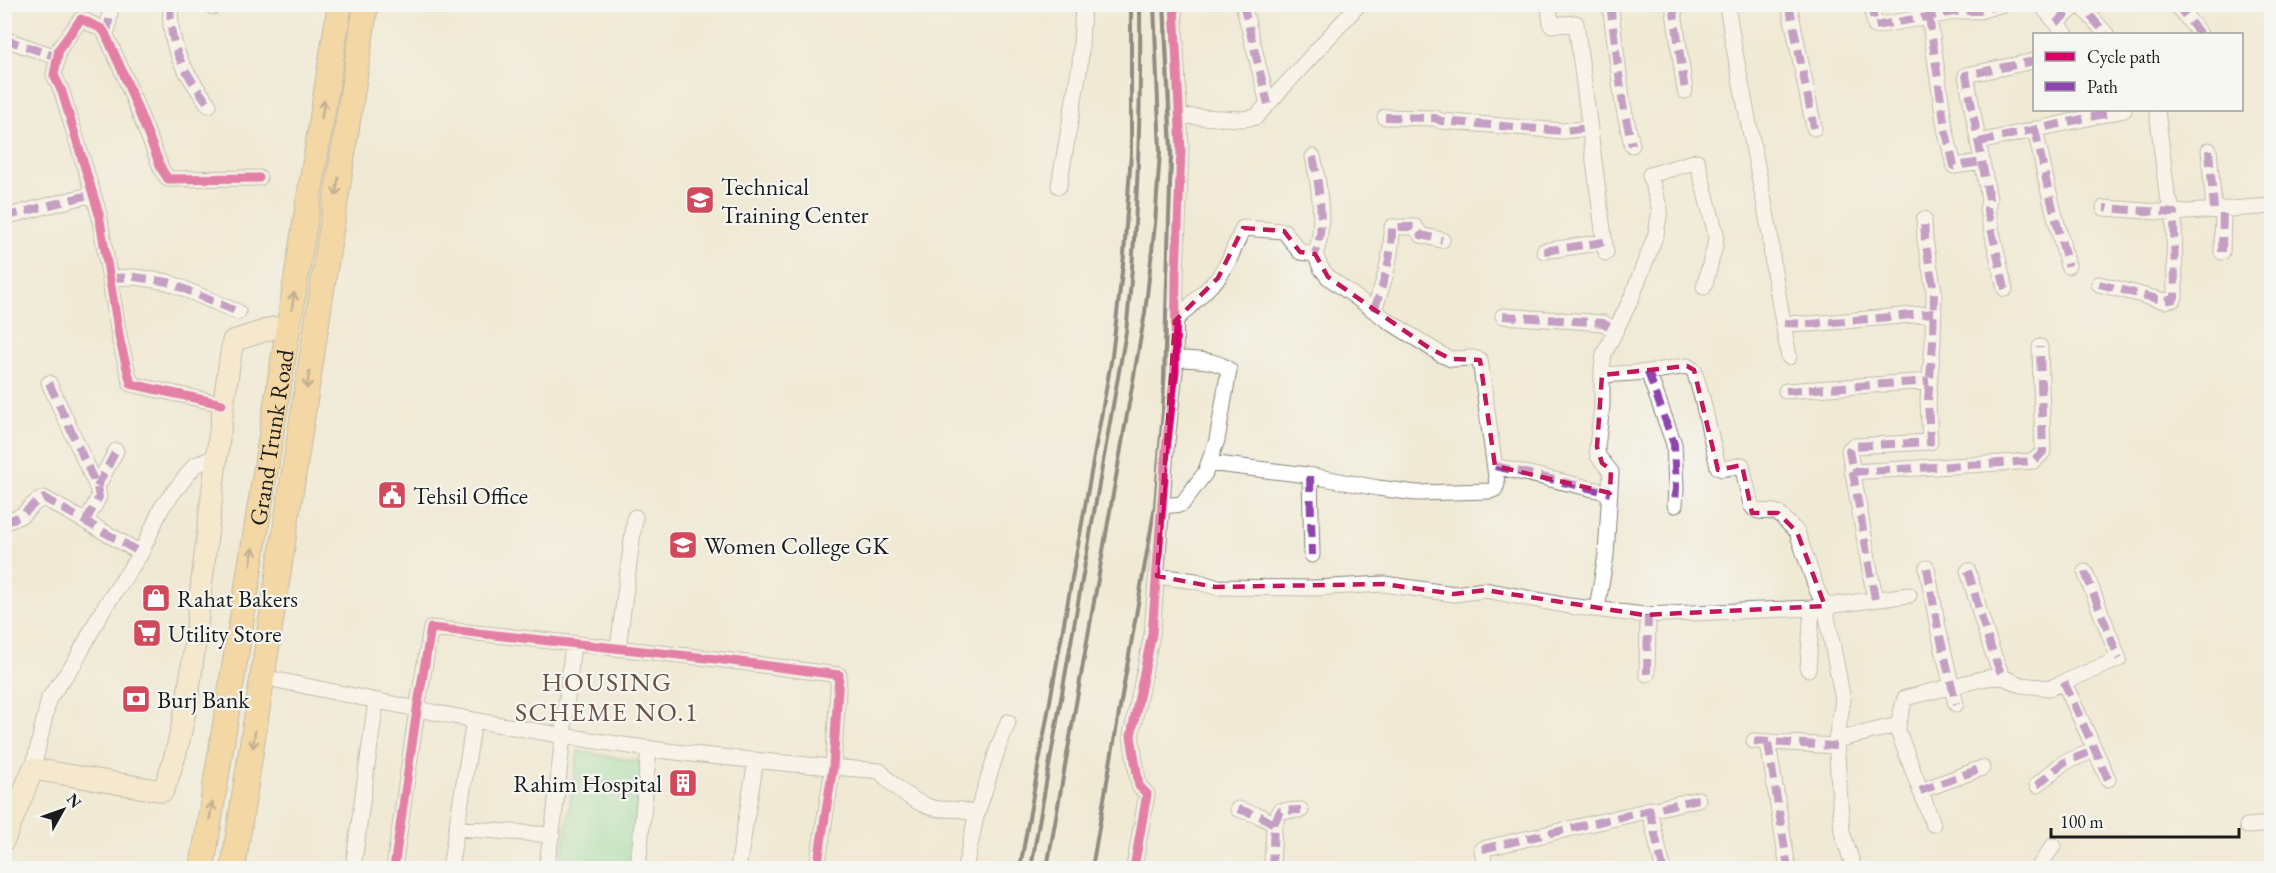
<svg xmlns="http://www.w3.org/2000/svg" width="2276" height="873" font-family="'EB Garamond',serif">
<rect width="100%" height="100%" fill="#f6f6f2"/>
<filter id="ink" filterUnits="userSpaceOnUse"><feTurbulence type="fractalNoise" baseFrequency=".0167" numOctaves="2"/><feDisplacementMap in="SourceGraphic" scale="12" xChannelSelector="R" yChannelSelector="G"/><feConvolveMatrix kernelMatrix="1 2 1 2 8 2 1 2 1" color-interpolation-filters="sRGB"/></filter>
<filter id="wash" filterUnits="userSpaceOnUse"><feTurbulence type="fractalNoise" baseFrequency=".008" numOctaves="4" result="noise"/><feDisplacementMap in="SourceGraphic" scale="24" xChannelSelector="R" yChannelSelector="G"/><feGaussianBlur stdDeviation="1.35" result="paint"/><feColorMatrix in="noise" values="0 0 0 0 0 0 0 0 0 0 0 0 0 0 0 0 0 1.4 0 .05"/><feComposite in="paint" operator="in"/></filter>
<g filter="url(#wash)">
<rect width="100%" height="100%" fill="#f0ead5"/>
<path fill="#84dca1" stroke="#507c5e" stroke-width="1.5" d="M 578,751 L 648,763 L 629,868 L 560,868 Z"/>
</g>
<g filter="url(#ink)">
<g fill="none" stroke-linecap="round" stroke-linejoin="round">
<g stroke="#868378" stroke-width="17">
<path id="minor" d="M 171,4 C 167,47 185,72 209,105
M 213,4 L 213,7
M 1243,4 L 1268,104
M 1549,4 L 1551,25 L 1576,23 L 1606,253
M 1610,4 L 1623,105 L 1632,145
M 1673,4 L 1685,91
M 1727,4 L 1733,42 L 1770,233 L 1773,266 L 1789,357
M 1789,4 L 1814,128
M 1871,4 L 1875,26 L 1960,11 L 1979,11 L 2003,4
M 2040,4 L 2066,34
M 2176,4 L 2200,34
M 1929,16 L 1945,128 L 1954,166 L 1982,162
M 2056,23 L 2076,6 L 2081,5 L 2106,34
M 105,33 L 108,28 L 111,4
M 4,39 L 57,57
M 2157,110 L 2167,194 L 2174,213 L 2272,206
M 1179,116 L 1242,119 L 1256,117 L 1359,4
M 1385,117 L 1435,118 L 1441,121 L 1563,131 L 1589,128
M 2035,129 L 2048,189 L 2068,266
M 1979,142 L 2124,110
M 2209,150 L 2214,209
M 1059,186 L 1080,65 L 1083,4
M 4,217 L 93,194
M 1544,251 L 1604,242
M 2222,252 L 2223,209
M 110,278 L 135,277 L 168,282 L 238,312
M 2099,284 L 2165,301 L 2174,299 L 2175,297 L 2174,213 L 2104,208
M 2005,289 L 1987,210 L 1989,199 L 1966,75 L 2034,61
M 1374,310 C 1384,282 1392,257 1392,227 L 1415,227 L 1421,235 L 1442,240
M 1503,316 L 1590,322 L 1603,323 L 1615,330
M 1175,321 L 1218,278 L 1229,260 L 1243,228 L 1284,231 L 1300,252 L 1315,254
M 1784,323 L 1811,324 L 1934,313
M 1648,372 L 1674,444 L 1676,487 L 1675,505
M 1602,375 L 1648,372 L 1687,366 L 1694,370 L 1702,398 L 1718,467 L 1722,469 L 1742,465 L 1751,505 C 1758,516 1767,509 1778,513 L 1797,532 L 1817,590 L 1825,606 L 1843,700 L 1836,740 L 1842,832 L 1854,868
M 49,383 L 97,487 L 99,497 L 86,521
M 1786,391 L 1929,381
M 222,404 L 131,384 L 120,341 L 99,214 L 62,92 L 54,75 L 59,49 L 81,19 L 102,29 L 105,33 L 124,75 L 162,170 L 168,179 L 259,178
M 1209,463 L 1307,475 L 1378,488 L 1416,493 L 1490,491 L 1495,489 L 1497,484 L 1480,360 L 1473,358 L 1451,359 L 1442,355 L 1387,320 L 1328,277 L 1321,268 L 1315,254 C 1326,230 1319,182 1313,157
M 1495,466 L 1610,493
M 1852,472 L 2034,461 L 2043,452 L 2040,347
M 1310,476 L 1312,555
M 97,487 L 116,451
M 1162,506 L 1182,504 L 1205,473 L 1217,440 L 1229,370 C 1215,358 1193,361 1175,358
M 4,523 L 22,515 L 36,502 L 44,498 L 141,553
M 1927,568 L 1938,628 L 1956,704
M 1968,571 C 1979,606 1987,644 2003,677
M 1157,576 L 1196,581 L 1215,587 L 1315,588 L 1384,584 L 1454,594 L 1485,590 L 1569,606 L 1644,615 L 1812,608
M 1875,599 L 1849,450 L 1853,446 L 1930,442 L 1928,400 L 1933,343 L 1934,291 L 1925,240 L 1924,219
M 1597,609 L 1606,555 L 1611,472 L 1598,456 L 1597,447 L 1602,406 L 1602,367 L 1604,354 L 1631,299 L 1656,234 L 1660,210 L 1650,175 L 1697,161 L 1716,234 L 1715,246 L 1704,287
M 618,648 L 635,517
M 1808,669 L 1812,608 L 1909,595
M 1647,674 L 1648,615
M 263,675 L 272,679 C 391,704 510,729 630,746 C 713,758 797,764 880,771 C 893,786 910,800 930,807 C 946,813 962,804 976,817 L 997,751 L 1008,722
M 2064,682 L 2108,779
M 1836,740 L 1898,725
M 1754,741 L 1836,746
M 1768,743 L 1788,868
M 33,769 L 49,698 L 75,662 L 102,611 L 141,553 L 162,507 L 195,465 L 216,457
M 2037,785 L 2063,763 L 2095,750
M 1920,791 L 1982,768
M 1238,809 L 1260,816 L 1274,824 L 1272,868
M 1649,809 L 1663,868
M 1274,824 L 1280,811 L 1301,810
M 1933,824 L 1898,731 L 1898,725 L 1905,698 L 1986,678 L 2003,677 L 2021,685 L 2050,688 L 2119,659 L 2085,572
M 2247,826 L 2272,824
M 457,828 L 552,835
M 354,861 L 376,701
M 394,868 L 417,710 L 431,628 L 716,659 L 839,675 L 833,767 L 817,868
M 450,868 L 474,721
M 546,868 L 554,819 L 573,643
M 638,868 L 649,749
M 738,868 L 756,760
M 965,868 L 976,817
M 1134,868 L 1147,794 L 1139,786 L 1131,736 L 1152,634 L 1166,450 L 1175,371 L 1176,275 L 1181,151 L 1174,4
M 1485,868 L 1482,849 L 1698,799
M 2038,868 L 2053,846"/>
</g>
<g stroke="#868378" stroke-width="23">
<path id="secondary" d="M 4,840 L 33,769 L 163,791 C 187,732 193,661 200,598 C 210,512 219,426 233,341 L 273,328 L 289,328"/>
</g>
<g stroke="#868378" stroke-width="26">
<g id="trunk">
<path id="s1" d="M 202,868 L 340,4"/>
<path d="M 233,868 L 366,4"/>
</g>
</g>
<use href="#minor" stroke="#fff" stroke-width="15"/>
<use href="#secondary" stroke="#fbe6c4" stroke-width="21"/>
<use href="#trunk" stroke="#f5c16b" stroke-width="24"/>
<path stroke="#1c1c1c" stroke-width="4" d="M 1020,868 L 1112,356 L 1124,255 L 1131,153 L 1131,4
M 1031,868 L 1126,332 C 1138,223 1141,114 1140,4
M 1047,868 L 1145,313 L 1155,224 L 1160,152 L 1154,4
M 1092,868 L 1155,506 L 1163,412 L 1171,152 L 1164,4"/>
<path stroke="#8e44ad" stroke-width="8" stroke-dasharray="15 8" stroke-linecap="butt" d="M 171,4 C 167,47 185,72 209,105
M 213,4 L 213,7
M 1243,4 L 1268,104
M 1610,4 L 1623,105 L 1632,145
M 1673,4 L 1685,91
M 1789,4 L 1814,128
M 1871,4 L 1875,26 L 1960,11 L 1979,11 L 2003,4
M 2176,4 L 2200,34
M 1929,16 L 1945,128 L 1954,166 L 1982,162
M 2056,23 L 2076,6 L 2081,5 L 2106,34
M 105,33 L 108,28 L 111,4
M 4,39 L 57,57
M 1385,117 L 1435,118 L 1441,121 L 1563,131 L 1589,128
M 2035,129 L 2048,189 L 2068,266
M 1979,142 L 2113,112
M 2209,150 L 2214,209
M 1313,157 C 1319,182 1326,230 1315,254
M 4,217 L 93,194
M 1544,251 L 1604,242
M 2222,252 L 2223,209
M 110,278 L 135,277 L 168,282 L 238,312
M 2099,284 L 2165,301 L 2174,299 L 2175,297 L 2174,213 L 2104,208
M 2005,289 L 1987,210 L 1989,199 L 1966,75 L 2034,61
M 1374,310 C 1384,282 1392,257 1392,227 L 1415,227 L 1421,235 L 1442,240
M 1503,316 L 1590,322 L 1603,323 L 1615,330
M 1784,323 L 1811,324 L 1934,313
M 1648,372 L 1674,444 L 1676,487 L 1675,505
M 49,383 L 97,487 L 99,497 L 86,521
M 1786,391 L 1929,381
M 1495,466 L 1610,493
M 1852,472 L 2034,461 L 2043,452 L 2040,347
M 1310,476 L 1312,555
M 97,487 L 116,451
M 4,523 L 22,515 L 36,502 L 44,498 L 141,553
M 1927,568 L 1938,628 L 1956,704
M 1968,571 C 1979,606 1987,644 2003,677
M 2085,572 L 2119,659
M 1875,599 L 1849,450 L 1853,446 L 1930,442 L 1928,400 L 1933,343 L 1934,291 L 1925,240 L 1924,219
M 1647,674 L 1648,615
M 2064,682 L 2108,779
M 1754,741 L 1836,746
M 1768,743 L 1788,868
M 2037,785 L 2063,763 L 2095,750
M 1920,791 L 1982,768
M 1238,809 L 1260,816 L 1274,824 L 1272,868
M 1649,809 L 1663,868
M 1274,824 L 1280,811 L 1301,810
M 1482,849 L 1698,799"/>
<g stroke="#f6f6f2" stroke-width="13">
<path id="cycleway" d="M 222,404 L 131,384 L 120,341 L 99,214 L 62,92 L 54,75 L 59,49 L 81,19 L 102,29 L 105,33 L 124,75 L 162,170 L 168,179 L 259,178
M 394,868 L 417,710 L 431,628 L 716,659 L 839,675 L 833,767 L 817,868
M 1134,868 L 1147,794 L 1139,786 L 1131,736 L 1152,634 L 1166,450 L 1175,371 L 1176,275 L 1181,151 L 1174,4"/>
</g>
<use href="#cycleway" stroke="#d6006c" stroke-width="9"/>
</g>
<defs><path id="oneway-shaft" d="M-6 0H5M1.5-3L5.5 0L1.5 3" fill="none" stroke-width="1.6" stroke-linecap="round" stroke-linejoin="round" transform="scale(1.5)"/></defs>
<g stroke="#886e44">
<use href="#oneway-shaft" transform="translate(323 109) rotate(-81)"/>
<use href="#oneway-shaft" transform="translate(337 187) rotate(99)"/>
<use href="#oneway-shaft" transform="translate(293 301) rotate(-81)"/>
<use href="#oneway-shaft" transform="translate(308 380) rotate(99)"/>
<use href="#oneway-shaft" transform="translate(252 556) rotate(-81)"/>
<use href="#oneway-shaft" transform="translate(254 739) rotate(98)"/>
<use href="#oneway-shaft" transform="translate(211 811) rotate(-81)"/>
</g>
</g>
<path d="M0 0H2276V873H0ZM 1243,228 L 1284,231 L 1300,252 L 1315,254 L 1328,277 L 1429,348 L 1451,359 L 1480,360 L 1495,466 L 1610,493 L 1611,470 L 1602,463 L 1597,447 L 1602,375 L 1687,366 L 1694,370 L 1718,470 L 1742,465 L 1752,513 L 1778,513 L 1797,532 L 1825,606 L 1644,615 L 1485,590 L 1454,594 L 1384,584 L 1215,587 L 1157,576 L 1175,321 L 1218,278 Z" fill="#f0ead5" fill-opacity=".55" fill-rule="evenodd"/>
<path fill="none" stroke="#c2185b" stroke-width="4.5" stroke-dasharray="12 8" stroke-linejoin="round" d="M 1243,228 L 1284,231 L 1300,252 L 1315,254 L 1328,277 L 1429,348 L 1451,359 L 1480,360 L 1495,466 L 1610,493 L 1611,470 L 1602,463 L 1597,447 L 1602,375 L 1687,366 L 1694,370 L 1718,470 L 1742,465 L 1752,513 L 1778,513 L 1797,532 L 1825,606 L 1644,615 L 1485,590 L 1454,594 L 1384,584 L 1215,587 L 1157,576 L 1175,321 L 1218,278 Z"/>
<defs>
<g id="university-square" transform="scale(1.5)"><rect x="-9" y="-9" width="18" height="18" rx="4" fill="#d1495b" stroke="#f6f6f2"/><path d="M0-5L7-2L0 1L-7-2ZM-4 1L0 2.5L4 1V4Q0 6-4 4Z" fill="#fff"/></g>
<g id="civic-square" transform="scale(1.5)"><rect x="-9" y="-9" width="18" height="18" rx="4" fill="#d1495b" stroke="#f6f6f2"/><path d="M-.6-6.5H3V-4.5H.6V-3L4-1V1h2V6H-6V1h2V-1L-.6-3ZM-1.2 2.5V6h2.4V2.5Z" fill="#fff"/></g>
<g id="shop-square" transform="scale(1.5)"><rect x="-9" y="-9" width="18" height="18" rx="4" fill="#d1495b" stroke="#f6f6f2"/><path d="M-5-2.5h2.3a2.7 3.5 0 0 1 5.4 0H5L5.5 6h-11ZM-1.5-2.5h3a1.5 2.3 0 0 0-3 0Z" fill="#fff"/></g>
<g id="supermarket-square" transform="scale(1.5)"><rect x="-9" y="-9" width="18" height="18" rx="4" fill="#d1495b" stroke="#f6f6f2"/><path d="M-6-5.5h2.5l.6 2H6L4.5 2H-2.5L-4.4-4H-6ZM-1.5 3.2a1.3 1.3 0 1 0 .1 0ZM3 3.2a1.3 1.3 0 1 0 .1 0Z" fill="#fff"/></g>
<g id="bank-square" transform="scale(1.5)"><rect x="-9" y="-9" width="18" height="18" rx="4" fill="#d1495b" stroke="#f6f6f2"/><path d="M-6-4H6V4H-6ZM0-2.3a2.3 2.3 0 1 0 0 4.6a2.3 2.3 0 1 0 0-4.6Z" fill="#fff"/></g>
<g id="building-square" transform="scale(1.5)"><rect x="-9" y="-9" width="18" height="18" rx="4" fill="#d1495b" stroke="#f6f6f2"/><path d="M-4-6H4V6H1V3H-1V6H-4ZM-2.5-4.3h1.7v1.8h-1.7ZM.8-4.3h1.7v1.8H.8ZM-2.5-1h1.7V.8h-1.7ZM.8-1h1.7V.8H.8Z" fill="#fff"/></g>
</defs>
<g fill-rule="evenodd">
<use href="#university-square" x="700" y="200"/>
<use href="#civic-square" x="392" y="495"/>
<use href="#university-square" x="683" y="545"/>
<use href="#shop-square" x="156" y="598"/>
<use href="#supermarket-square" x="147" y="633"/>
<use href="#bank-square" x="136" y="699"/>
<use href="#building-square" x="683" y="783"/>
</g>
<g text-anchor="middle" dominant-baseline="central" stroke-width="4.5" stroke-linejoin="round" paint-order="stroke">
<g font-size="24" fill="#1c1c1c" stroke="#f6f6f2" text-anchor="start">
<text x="721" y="186">Technical<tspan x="721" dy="28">Training Center</tspan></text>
<text x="413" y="495">Tehsil Office</text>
<text x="704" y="545">Women College GK</text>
<text x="177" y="598">Rahat Bakers</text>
<text x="168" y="633">Utility Store</text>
<text x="157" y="699">Burj Bank</text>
<text x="662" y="783" text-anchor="end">Rahim Hospital</text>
</g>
<g font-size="24" fill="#1c1c1c" stroke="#f6f6f2">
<text stroke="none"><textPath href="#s1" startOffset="436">Grand Trunk Road</textPath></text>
</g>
<g font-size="26" letter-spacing="1.5" fill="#675244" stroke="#f6f6f2">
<text x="607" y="682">HOUSING<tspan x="607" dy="30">SCHEME NO.1</tspan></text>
</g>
</g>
<rect width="2276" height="873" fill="none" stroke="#f6f6f2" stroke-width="24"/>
<rect x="2033" y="33" width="210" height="78" fill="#f6f6f2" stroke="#9f9f9c" stroke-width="1.5"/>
<rect x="2045" y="52" width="30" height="9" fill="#d6006c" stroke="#9f9f9c" stroke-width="1.5"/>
<text x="2087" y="63" font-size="18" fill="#1c1c1c">Cycle path</text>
<rect x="2045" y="82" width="30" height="9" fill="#8e44ad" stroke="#9f9f9c" stroke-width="1.5"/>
<text x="2087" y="93" font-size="18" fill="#1c1c1c">Path</text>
<g transform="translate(63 810) rotate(50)" stroke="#f6f6f2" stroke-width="4.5" paint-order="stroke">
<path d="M0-4.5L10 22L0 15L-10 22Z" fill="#1c1c1c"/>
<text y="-9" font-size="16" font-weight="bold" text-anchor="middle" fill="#1c1c1c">N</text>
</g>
<path d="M2051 828v9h188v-9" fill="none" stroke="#1c1c1c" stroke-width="3"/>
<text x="2060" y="828" font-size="18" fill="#1c1c1c" stroke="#f6f6f2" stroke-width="4.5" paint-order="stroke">100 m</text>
</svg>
